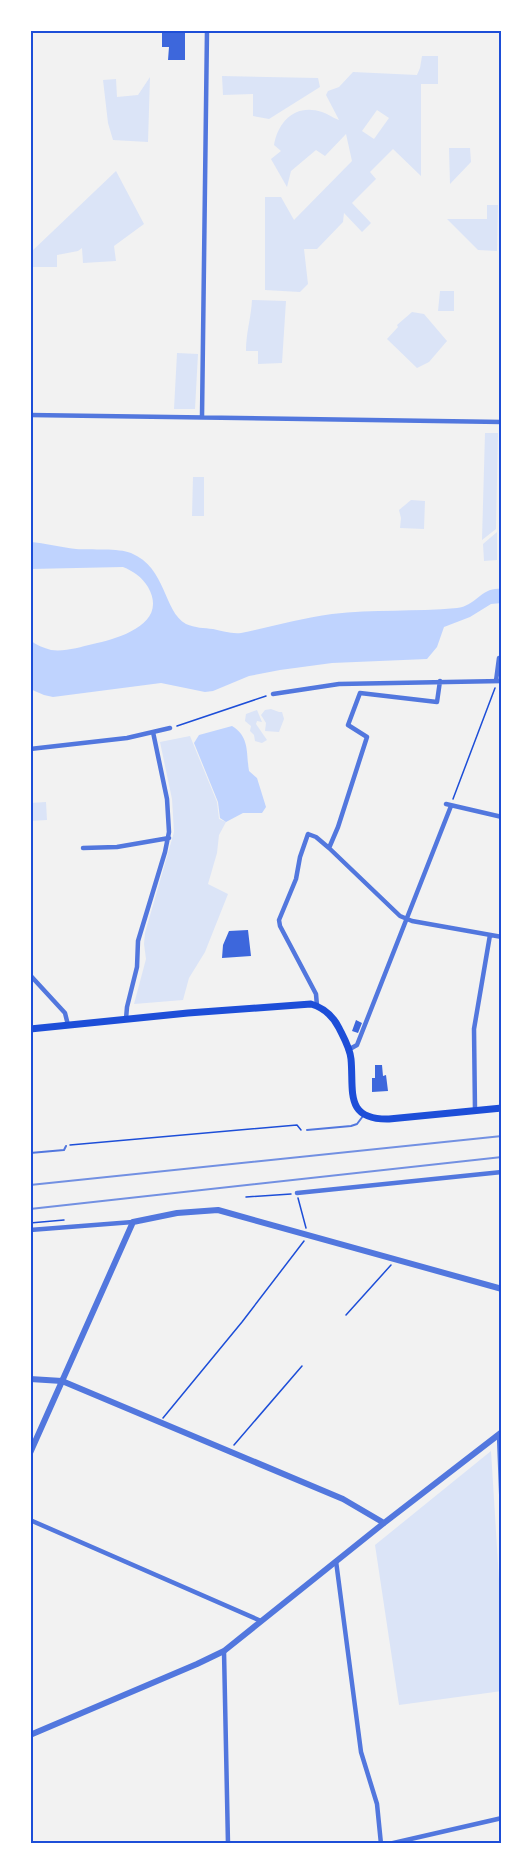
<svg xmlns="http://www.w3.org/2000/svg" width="532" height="1874" font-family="Mulish,sans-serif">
<rect width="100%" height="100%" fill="#f2f2f2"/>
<path fill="#dbe4f7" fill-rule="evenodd" d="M 422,56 L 438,56 L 438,84 L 421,84 L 421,176 L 393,149 L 370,172 L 376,179 L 352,203 L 371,223 L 362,232 L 344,213 L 343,222 L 317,249 L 304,249 L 308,284 L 300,292 L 265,290 L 265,197 L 281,197 L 294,220 L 352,161 L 346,134 L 325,156 L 316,150 L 291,171 L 287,187 L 271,159 L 281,151 L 274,145 C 278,121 296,103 322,112 C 328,114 333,118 339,120 L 326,95 L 328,91 L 339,87 L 353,72 L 417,75 L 420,68 ZM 377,110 L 389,118 L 374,139 L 362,131 Z
M 222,76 L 318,78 L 320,87 L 269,119 L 253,116 L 253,94 L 223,95 Z
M 150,77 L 148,142 L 113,140 L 108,123 L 103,80 L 116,79 L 117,97 L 138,95 Z
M 449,148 L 470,148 L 471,162 L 450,184 Z
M 116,171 L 144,224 L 114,246 L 116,261 L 83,263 L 82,248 L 78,251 L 57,255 L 57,267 L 30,267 L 30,253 Z
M 487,205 L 498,205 L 497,251 L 478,250 L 447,219 L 487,219 Z
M 440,291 L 454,291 L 454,311 L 438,311 Z
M 252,300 L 286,301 L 282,363 L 258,364 L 258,351 L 246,351 C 246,332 251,319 252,300 Z
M 412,312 L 424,314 L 447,341 L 429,362 L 417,368 L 387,339 L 398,327 L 397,325 Z
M 177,353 L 198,354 L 195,409 L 174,409 Z
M 485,433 L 498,433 L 496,529 L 482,540 Z
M 193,477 L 204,477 L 204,516 L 192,516 Z
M 411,500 L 425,501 L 424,529 L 400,528 L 401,518 L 399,510 Z
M 497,532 L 497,560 L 484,561 L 483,544 Z
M 271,709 L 279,712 L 282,712 L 284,719 L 279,732 L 265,731 L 266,723 L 261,715 L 265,710 Z
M 257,710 L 262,722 L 257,721 L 256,724 L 267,740 L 262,743 L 255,741 L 254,735 L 250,731 L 251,726 L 245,721 L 246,714 Z
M 190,736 L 217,802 L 219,819 L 226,822 L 219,835 L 217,853 L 208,884 L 228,894 L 205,952 L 189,978 L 183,1000 L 134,1004 L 146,959 L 144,944 L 145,933 L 174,832 L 172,799 L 160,742 Z
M 46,802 L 47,820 L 30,821 L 30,803 Z
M 491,1451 L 502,1628 L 502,1691 L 399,1705 L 375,1545 Z"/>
<path fill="#bfd3fe" d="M 30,542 C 45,543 60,547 76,549 C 90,550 119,548 131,553 C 167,568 163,611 186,624 C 195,628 204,628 213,629 C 223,631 231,634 241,633 C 271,627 301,618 332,614 C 373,609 415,612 457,608 C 476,606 482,586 502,589 L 502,603 L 491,604 L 470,617 L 444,627 L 437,647 L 427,659 L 332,663 L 280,670 L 249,676 L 213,691 L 205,692 L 161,683 L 53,697 L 44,695 L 30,689 L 30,640 C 36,645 44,648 51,650 C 65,652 80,647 93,644 C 119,638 169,624 148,587 C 142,577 133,571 123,567 L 30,569 Z
M 232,726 C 250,737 246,753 249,771 L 257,778 L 266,807 L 262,813 L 243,813 L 226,822 L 220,818 L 218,802 L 194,743 L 199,735 Z"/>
<path fill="#3d67dc" d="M 162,31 L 185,31 L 185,60 L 168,60 L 169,47 L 162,47 Z
M 248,930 L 251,956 L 222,958 L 223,945 L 229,931 Z
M 356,1020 L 362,1023 L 358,1033 L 352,1031 Z
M 375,1065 L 382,1065 L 383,1076 L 386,1075 L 388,1091 L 372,1092 L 372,1078 L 375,1078 Z"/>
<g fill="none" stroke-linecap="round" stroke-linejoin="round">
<path stroke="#1d4ed8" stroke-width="1.5" d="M 177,726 L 266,696
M 453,799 L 495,688
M 70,1145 L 297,1125 L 301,1130
M 246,1197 L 291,1194
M 298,1198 L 306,1228
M 30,1223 L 64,1220
M 346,1315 L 391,1265
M 163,1418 L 242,1322 L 304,1241
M 234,1445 L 302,1366"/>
<path stroke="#5277de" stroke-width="2" d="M 307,1130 L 351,1126 L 357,1124 L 363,1116
M 30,1153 L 64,1150 L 66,1146"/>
<path stroke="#5277de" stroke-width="4.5" d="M 30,415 L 502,422
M 202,417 L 207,30
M 496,681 L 499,658
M 273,694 L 339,684 L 502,681
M 30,749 L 127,738 L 170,728
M 446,804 L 502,817
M 83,848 L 117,847 L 169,838
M 329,848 L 400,916 L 412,921 L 502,937
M 30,975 L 65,1013 L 68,1025
M 317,1006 L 316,994 L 280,926 L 279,920 L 296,879 L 300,857 L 308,834 L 316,837 L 329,848 L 338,827 L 367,737 L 348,725 L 360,693 L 437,702 L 440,681
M 126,1019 L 127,1007 L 137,967 L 138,941 L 165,852 L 169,832 L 167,799 L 153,732
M 348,1050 L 357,1045 L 451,806
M 475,1111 L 474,1029 L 490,935
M 297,1193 L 502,1172
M 30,1230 L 133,1222
M 499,1435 L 502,1515
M 30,1520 L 261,1621
M 336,1561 L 361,1752 L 377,1804 L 381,1844
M 224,1651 L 228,1844
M 389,1844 L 502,1818"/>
<path stroke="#5277de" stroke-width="6" d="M 30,1379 L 62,1381 L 343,1499 L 384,1523
M 30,1453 L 133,1222 L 177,1213 L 218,1210 L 502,1289
M 30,1735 L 197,1664 L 224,1651 L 384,1523 L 502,1432"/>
<path stroke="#1d4ed8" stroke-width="7" d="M 30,1029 L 188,1013 L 311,1004 C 325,1008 333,1016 339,1028 C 344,1038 350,1048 351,1059 C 354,1091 344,1120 389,1119 L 502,1108"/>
<path stroke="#7290e2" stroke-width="2" d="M 30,1185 L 502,1136
M 30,1209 L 502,1157"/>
</g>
<rect width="532" height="1874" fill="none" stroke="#ffffff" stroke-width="63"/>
<rect x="32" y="32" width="468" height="1810" fill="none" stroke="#1d4ed8" stroke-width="2"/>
</svg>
